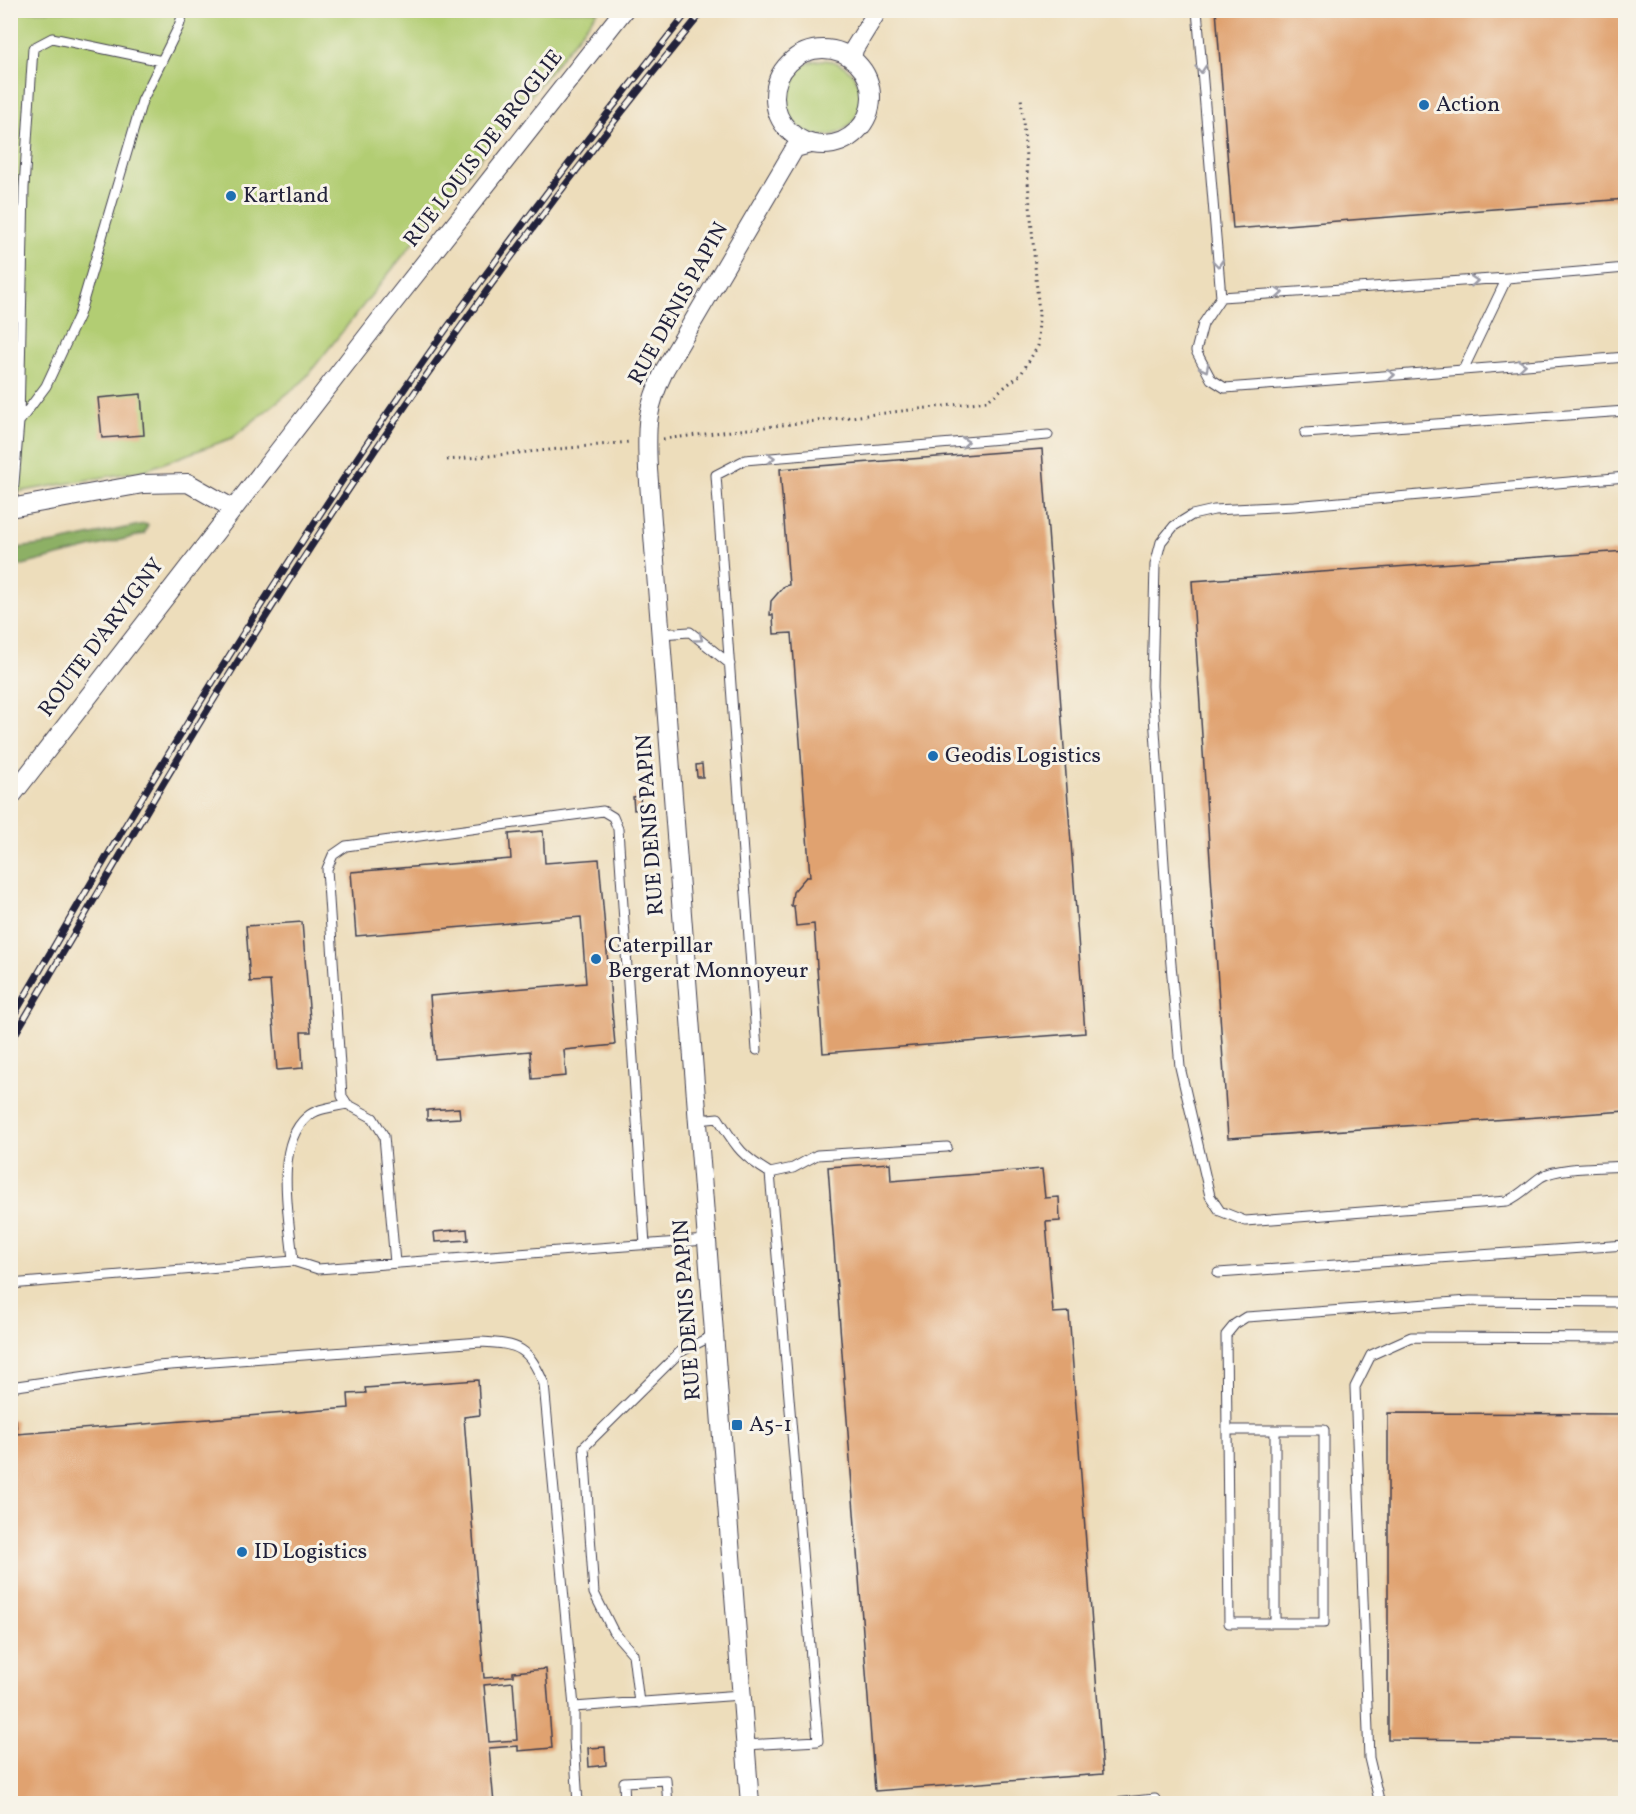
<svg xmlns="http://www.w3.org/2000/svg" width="1636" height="1814" font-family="Vollkorn,serif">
<rect width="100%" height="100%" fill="#f7f3e8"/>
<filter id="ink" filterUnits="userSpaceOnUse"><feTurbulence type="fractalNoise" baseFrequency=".0167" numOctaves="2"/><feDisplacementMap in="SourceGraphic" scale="12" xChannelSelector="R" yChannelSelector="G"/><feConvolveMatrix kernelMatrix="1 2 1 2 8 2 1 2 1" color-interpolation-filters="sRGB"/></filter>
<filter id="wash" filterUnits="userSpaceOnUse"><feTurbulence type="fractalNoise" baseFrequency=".008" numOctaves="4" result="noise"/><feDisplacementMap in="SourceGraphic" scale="24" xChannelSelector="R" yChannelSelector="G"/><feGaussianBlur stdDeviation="1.35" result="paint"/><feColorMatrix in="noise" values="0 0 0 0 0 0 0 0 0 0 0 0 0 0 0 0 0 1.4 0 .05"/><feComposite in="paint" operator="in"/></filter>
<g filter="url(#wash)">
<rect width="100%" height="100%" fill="#edddbb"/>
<path fill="#b2cd73" stroke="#6a7857" stroke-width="1.5" d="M 10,11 L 598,11 L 303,381 L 232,438 L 145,470 L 11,493 Z
M785 98a38 38 0 1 1 76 0a38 38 0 1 1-76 0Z"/>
<path fill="#8db065" stroke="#586950" stroke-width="1.5" d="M 144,524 L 148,525 L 144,534 L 11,568 L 11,549 L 55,543 Z"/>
<g id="blocks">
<path fill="#e0a270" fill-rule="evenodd" d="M 1216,10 L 1626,10 L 1626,199 L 1233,229 Z
M 141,394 L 144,435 L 102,438 L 98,398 Z
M 1042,449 L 1085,1033 L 823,1053 L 814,924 L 796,926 L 794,906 L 791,906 L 793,892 L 806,877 L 810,877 L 792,633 L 774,634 L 773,615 L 770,615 L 771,601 L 784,586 L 789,585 L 780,469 Z
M 1626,551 L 1626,1111 L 1228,1138 L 1192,581 Z
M 702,764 L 703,777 L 697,777 L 696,765 Z
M 640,796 L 641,809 L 634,810 L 633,797 Z
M 543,831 L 545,863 L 599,859 L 615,1045 L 564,1050 L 566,1076 L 532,1079 L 530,1051 L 435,1059 L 430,996 L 586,983 L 581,917 L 356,936 L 351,872 L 511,859 L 509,834 Z
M 302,922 L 311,1032 L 301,1032 L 303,1068 L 277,1070 L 270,981 L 250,982 L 246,926 Z
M 459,1108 L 460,1118 L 427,1120 L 427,1110 Z
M 890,1163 L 891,1181 L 1042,1169 L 1045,1198 L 1059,1197 L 1060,1221 L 1046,1222 L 1053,1313 L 1069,1312 L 1103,1774 L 875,1791 L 828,1167 Z
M 467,1229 L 468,1240 L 435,1242 L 434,1232 Z
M 478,1380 L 480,1415 L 464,1417 L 484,1678 L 513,1676 L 513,1672 L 546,1669 L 552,1748 L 518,1751 L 518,1746 L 489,1748 L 494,1804 L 10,1804 L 10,1420 L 16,1420 L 17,1434 L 349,1408 L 348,1394 L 366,1393 L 365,1388 ZM 513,1682 L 517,1740 L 489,1742 L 484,1685 Z
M 1388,1413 L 1626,1414 L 1626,1741 L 1388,1739 Z
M 605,1747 L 606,1765 L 589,1767 L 588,1748 Z"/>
</g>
</g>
<g filter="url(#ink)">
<use href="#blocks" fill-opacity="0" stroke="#403e4e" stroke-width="1.5"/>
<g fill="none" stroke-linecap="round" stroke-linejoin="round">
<g stroke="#403e4e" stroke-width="11">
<path id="service" d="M 1197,10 L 1221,297 L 1203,324 L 1196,351 L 1211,379 L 1225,388 L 1463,370 L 1507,278
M 1221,297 L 1507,278 L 1626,268
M 1463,370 L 1626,357
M 19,422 L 46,386 L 79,315 L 142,101 L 179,26 L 184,10
M 1305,433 L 1626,411
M 1626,477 L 1294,506 L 1214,510 L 1192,515 L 1174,526 L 1161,542 L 1155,565 L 1152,686 L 1170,953 L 1180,1067 L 1210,1196 L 1220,1211 L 1245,1221 L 1507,1201 C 1521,1195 1529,1185 1541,1177 C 1559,1166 1604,1168 1626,1166
M 12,508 L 19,422 L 24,188 L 33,48 L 52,38 L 162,61
M 660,634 L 690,632 L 730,664
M 757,1050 L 716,475 L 745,460 L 1048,435
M 698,1120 L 718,1118 C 736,1146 740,1155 770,1173 L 818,1741 L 745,1745
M 770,1173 L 793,1168 L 817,1155 L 947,1147
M 293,1261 C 290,1221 273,1146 307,1117 C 317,1108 334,1107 347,1104
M 395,1263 L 384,1136 L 373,1118 L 347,1104 L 342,1096 L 327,869 L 333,855 L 346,846 L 603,811 L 613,817 L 618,829 L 645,1245
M 1218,1273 L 1626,1245
M 10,1284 L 293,1261 L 318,1269 L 706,1240
M 10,1387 L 157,1366 L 481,1342 C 520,1344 528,1347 544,1384 L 574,1707 L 574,1740 L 578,1804
M 1227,1430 L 1324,1430 L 1324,1623 L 1229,1623 L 1226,1335 L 1235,1324 L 1246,1317 L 1470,1301 L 1626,1302
M 1275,1430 L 1275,1623
M 639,1703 L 633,1654 L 613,1631 L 594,1593 L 584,1447 L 680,1352 L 714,1335
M 574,1707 L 741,1695
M 625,1804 L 624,1782 L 666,1780 L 668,1804
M 1104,1804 L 1155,1799
M 1380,1804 L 1369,1758 L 1355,1387 L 1371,1355 L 1411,1337 L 1626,1338"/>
</g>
<g stroke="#403e4e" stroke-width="20">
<path id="minor" d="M775 97a48 48 0 1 1 96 0a48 48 0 1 1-96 0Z
M 852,59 L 854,49 L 878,10
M 10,508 L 143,484 L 188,483 L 232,508
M 10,798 L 382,317 L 624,10
M 750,1804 L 648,469 C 646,425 646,409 665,369 L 795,148 L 810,144"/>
</g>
<path stroke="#403e4e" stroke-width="3" stroke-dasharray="1.5 4.5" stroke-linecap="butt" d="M 663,439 L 987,401 L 1021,374 L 1038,346 L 1039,314 L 1021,97
M 447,460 L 630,442"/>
<use href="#service" stroke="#fff" stroke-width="9"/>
<use href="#minor" stroke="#fff" stroke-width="18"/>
<g stroke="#22223b" stroke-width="7">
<path id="rail" d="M 10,1022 C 138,800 270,582 416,372 C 502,248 595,129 689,10
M 10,1043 C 83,919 155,794 231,672 C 374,442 531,219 704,10"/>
</g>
<use href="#rail" stroke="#f7f3e8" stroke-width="4.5" stroke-dasharray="14" stroke-linecap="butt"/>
</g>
<defs><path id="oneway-chevron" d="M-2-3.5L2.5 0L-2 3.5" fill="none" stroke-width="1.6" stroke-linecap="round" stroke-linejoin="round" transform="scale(1.5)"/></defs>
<g stroke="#9c9ca7">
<use href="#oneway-chevron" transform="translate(1201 69) rotate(85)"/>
<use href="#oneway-chevron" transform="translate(1218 263) rotate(85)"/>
<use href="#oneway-chevron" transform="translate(1474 281) rotate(-4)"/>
<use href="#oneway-chevron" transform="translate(1279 293) rotate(-4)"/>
<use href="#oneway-chevron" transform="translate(1522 365) rotate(-5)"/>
<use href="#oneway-chevron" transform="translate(1205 368) rotate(63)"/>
<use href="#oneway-chevron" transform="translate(1391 375) rotate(-4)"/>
<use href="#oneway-chevron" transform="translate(965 442) rotate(-5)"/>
<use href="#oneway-chevron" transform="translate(771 458) rotate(-5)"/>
<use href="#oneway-chevron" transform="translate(699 638) rotate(36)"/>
</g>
</g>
<g fill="#1f6fb2" stroke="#f7f3e8" stroke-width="2">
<circle cx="1424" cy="105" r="6"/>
<circle cx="231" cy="196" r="6"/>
<circle cx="933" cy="756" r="6"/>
<circle cx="596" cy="959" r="6"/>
<rect x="731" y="1419" width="12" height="12" rx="3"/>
<circle cx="242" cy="1552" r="6"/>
</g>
<g text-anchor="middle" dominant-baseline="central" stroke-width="6" stroke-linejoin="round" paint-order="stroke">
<g font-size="22" fill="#22223b" stroke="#f7f3e8" text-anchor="start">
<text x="1436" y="105">Action</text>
<text x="243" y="196">Kartland</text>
<text x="945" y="756">Geodis Logistics</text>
<text x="608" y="946">Caterpillar<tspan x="608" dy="25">Bergerat Monnoyeur</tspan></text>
<text x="749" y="1425">A5-1</text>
<text x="254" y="1552">ID Logistics</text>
</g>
<g font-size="22" fill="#22223b" stroke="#f7f3e8">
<text transform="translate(484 149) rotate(-52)">RUE LOUIS DE BROGLIE</text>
<text transform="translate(679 304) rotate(-61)">RUE DENIS PAPIN</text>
<text transform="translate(102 638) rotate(-53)">ROUTE D'ARVIGNY</text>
<text transform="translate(651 825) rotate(-94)">RUE DENIS PAPIN</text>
<text transform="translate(688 1310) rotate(-94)">RUE DENIS PAPIN</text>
</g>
</g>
<rect width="1636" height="1814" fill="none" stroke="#f7f3e8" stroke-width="36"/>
</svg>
